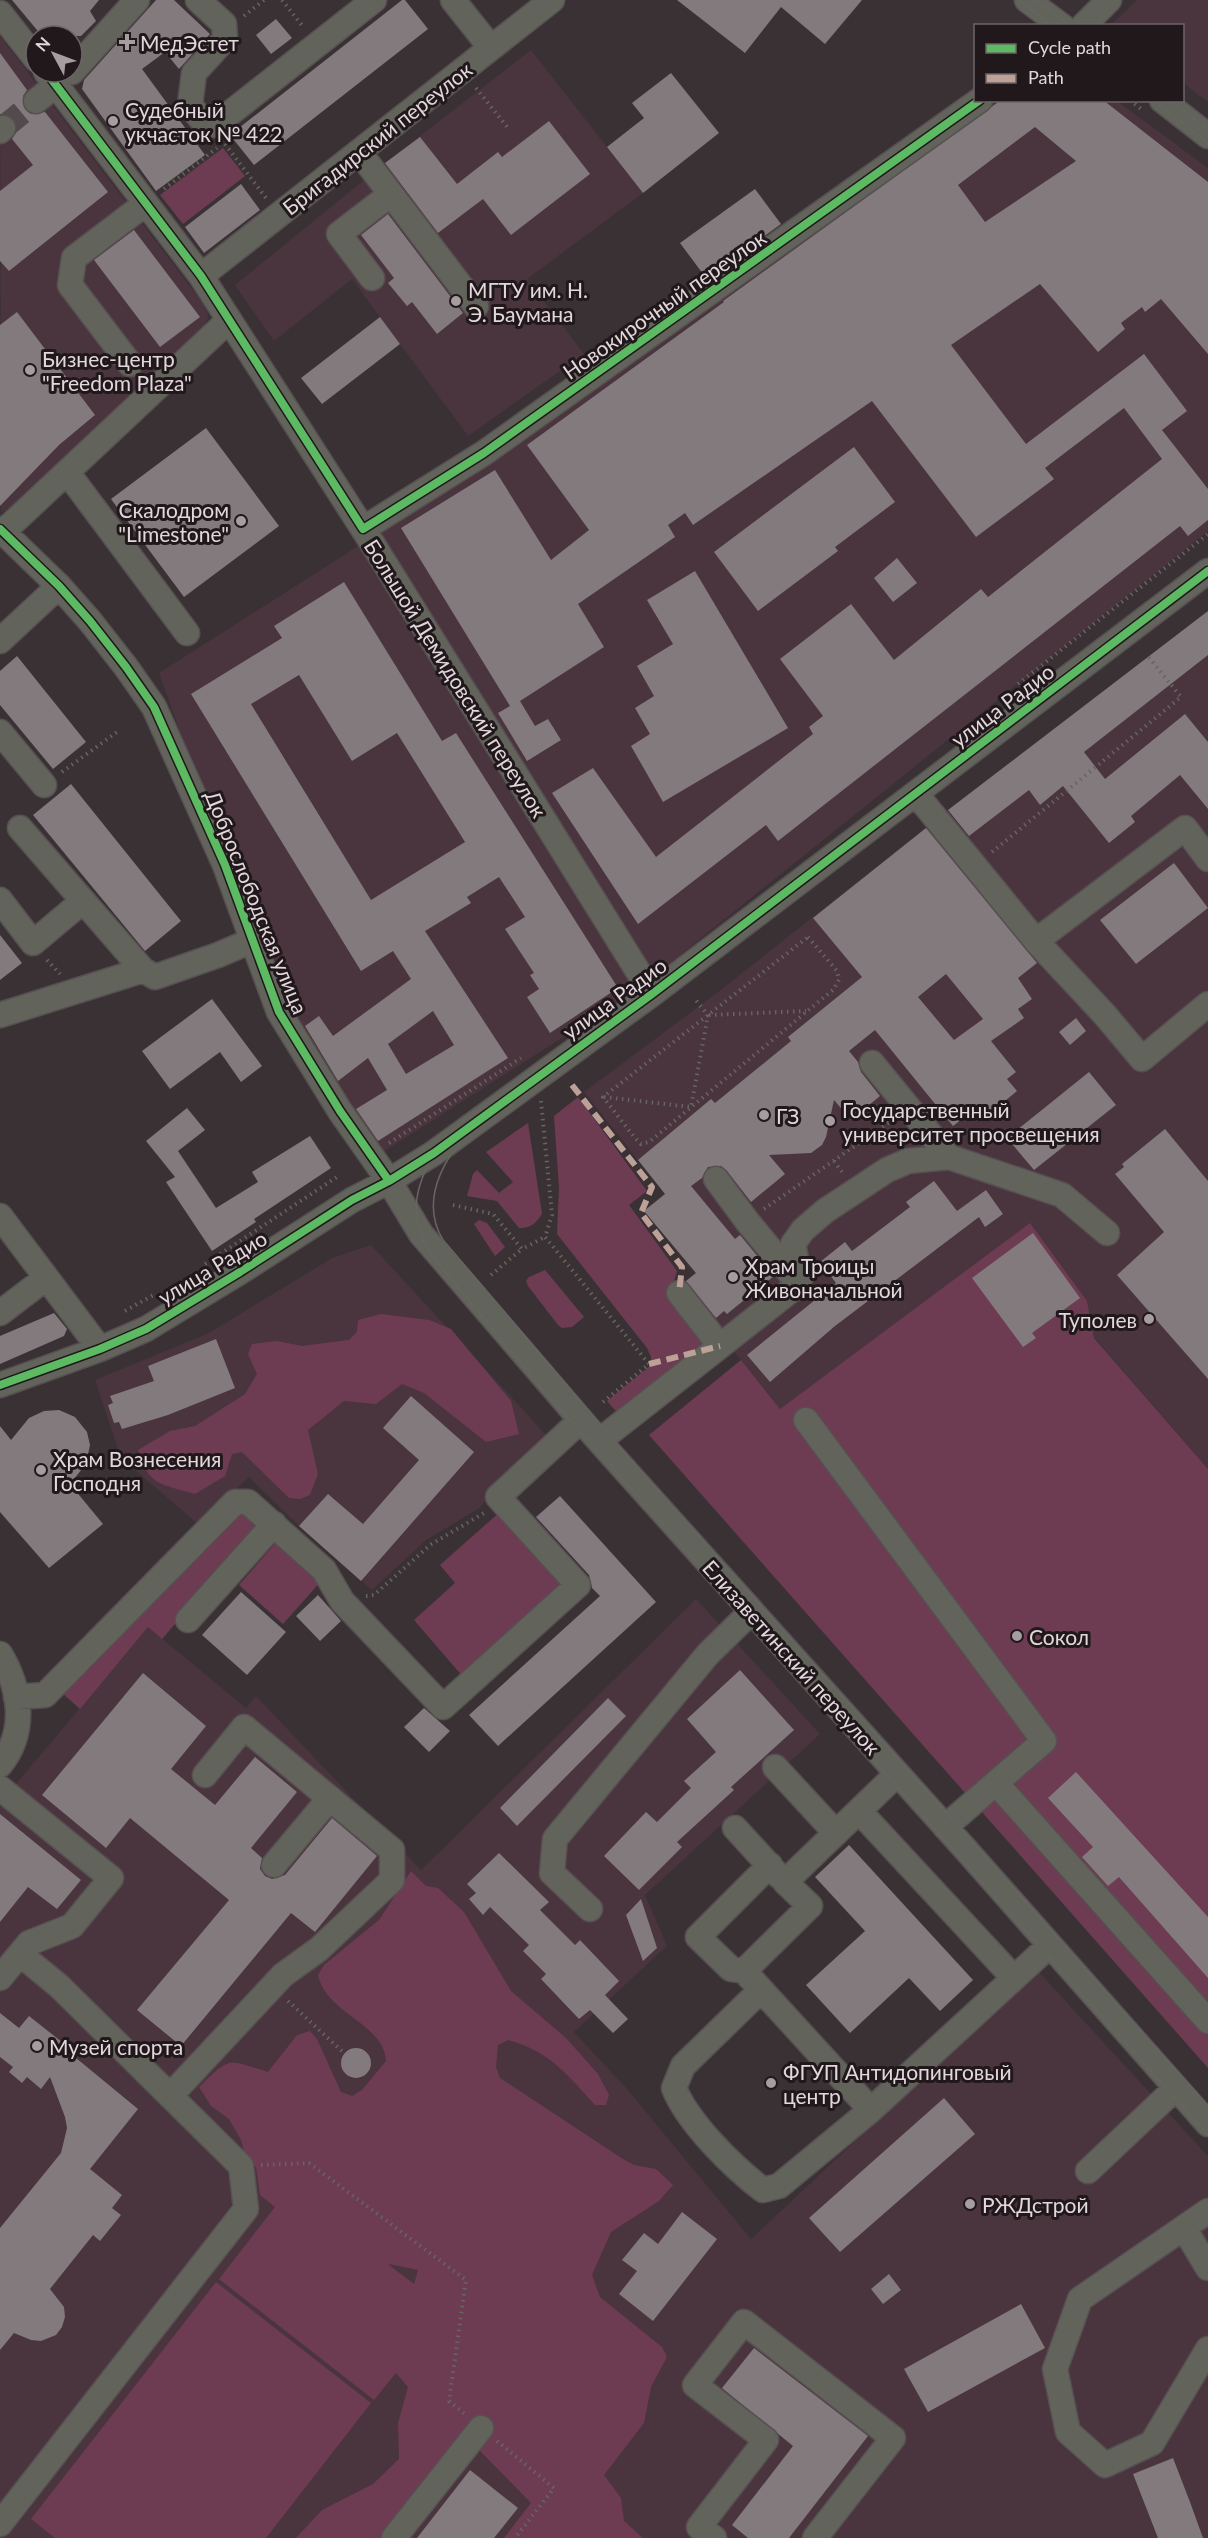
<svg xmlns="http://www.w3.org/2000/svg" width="1208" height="2538" font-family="Lato,sans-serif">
<rect width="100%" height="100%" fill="#3a3135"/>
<path fill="#4a343d" d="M 1137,0 L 1208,0 L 1208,102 L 1183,83 L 1182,26 L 1111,25 Z
M 0,36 L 205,306 L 209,317 L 204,326 L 109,418 L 8,509 L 1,513 Z
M 531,50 L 643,193 L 527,279 L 584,354 L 468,436 L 352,279 L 274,341 L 235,285 L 380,167 Z
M 990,101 L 1117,101 L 1208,168 L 1208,531 L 634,992 L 369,1161 L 290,1040 L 159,673 L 493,460 Z
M 1208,611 L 1208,1469 L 1094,1337 L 1087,1301 L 1030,1224 L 780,1409 L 681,1285 L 695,1273 L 644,1211 L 665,1194 L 584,1092 L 718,992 L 942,815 Z
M 371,1245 L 548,1437 L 478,1509 L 426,1540 L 372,1590 L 299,1526 L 249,1477 L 199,1525 L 121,1458 L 95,1380 L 209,1333 L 332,1258 Z
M 696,1599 L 820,1734 L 645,1895 L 667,1946 L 574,2032 L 627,2089 L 751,2239 L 1037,1970 L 1208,2156 L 1208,2538 L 0,2538 L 0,1803 L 148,1627 L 246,1708 L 256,1696 L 421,1870 Z"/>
<path fill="#6e3c52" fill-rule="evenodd" d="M 223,148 L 245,176 L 183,224 L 160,195 Z
M 578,1097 L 647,1191 L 629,1205 L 677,1271 L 671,1291 L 707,1343 L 621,1417 L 607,1401 L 651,1365 L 651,1357 L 647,1348 L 557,1234 L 559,1188 L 554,1116 Z
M 528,1123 L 542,1214 C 536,1223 530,1229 519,1228 L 497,1201 L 467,1196 L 473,1174 L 477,1170 L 499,1193 L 513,1182 L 486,1152 Z
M 479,1220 L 487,1223 L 505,1247 L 495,1256 L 474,1224 Z
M 1030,1223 L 1087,1301 L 1094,1338 L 1208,1469 L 1208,2068 L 649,1435 L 741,1360 L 780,1409 Z
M 545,1270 L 584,1317 L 572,1327 L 562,1328 L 558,1325 L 528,1286 L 526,1281 L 529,1277 Z
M 381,1314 L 429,1320 L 451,1329 L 511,1401 L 519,1434 L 486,1442 L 424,1393 L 402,1384 L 376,1404 L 344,1401 L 308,1430 L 318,1474 L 310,1495 L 300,1499 L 289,1498 L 242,1452 L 232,1454 L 225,1476 L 195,1494 C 161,1484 148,1486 138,1450 L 170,1431 L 195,1426 L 245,1394 L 257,1374 L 248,1354 L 252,1344 L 277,1341 L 302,1346 L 349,1340 L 357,1332 L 358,1320 Z
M 501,1511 L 567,1585 L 464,1678 L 414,1620 L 455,1583 L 440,1565 Z
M 241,1512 L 257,1529 L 162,1639 L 148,1627 L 80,1709 L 61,1692 Z
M 278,1540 L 323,1579 L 283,1624 L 239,1585 Z
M 411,1871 L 426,1886 L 438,1888 L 464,1912 L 511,1991 L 566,2038 L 598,2074 L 609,2095 L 606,2105 L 595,2105 C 567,2074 549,2051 508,2040 L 498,2045 L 496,2067 L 500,2078 L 623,2159 L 634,2165 L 656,2169 L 673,2185 L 659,2201 L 611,2232 L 592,2275 L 600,2297 L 662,2347 L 667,2357 L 651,2387 L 644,2423 L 604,2475 L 621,2498 L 624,2521 L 643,2538 L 504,2538 L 531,2503 L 479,2450 L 449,2452 L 384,2538 L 296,2538 L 322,2510 L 373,2484 L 399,2459 L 398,2423 L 408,2387 L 396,2373 L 374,2400 L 219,2279 L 275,2207 L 260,2195 L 256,2167 L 247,2161 L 241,2140 L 229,2119 L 211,2106 L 199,2087 C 231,2056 226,2059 268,2072 L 297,2035 L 310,2031 L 317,2039 L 341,2092 L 352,2096 L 362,2090 L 386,2061 C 384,2023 326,2014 318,1975 L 324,1965 L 379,1920 ZM 389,2264 L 418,2270 L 414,2284 L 389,2265 Z
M 216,2282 L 371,2403 L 266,2538 L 55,2538 L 31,2519 Z"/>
<path fill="#837a7e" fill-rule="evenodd" d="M 12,0 L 99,0 L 90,11 L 96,21 L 81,36 L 42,36 Z
M 156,0 L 174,0 L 210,34 L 179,69 L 165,52 L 142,69 L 205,155 L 156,191 L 82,89 L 84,80 Z
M 402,0 L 405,0 L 428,29 L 254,165 L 230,135 Z
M 677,0 L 862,0 L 825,44 L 781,7 L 745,53 Z
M 276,19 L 292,38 L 271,54 L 256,35 Z
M 0,53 L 27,90 L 23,96 L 25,109 L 31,114 L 45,112 L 108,192 L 9,271 L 0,261 L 0,191 L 33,165 L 12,139 L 17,131 L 13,118 L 7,114 L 0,114 Z
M 671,73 L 719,133 L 643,193 L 607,147 L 644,118 L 632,103 Z
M 1001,100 L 1103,100 L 1208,182 L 1208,354 L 1161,299 L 1145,312 L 1142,307 L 1121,323 L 1125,329 L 1098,352 L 1040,284 L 951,345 L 1026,444 L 1144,354 L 1187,411 L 1162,430 L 1208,489 L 1208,520 L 1188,536 L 1180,526 L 778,841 L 766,825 L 638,924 L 552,793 L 593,768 L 656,857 L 813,734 L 809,727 L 823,716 L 780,659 L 851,604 L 894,660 L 981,589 L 988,597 L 1162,459 L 1124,408 L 1045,468 L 1054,479 L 976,537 L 872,401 L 693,525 L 685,513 L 668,525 L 675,537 L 578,604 L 604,647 L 520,701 L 535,726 L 548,719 L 561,740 L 527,761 L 498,713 L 510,706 L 401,528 L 495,470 L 551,560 L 589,530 L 527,445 L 724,302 L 723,301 ZM 1035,127 L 1076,161 L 985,222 L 958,185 Z
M 549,121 L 590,174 L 511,235 L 483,199 L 438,233 L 385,163 L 420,137 L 457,184 L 498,152 L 502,157 Z
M 241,184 L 260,210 L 204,253 L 185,227 Z
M 755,189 L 781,224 L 706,278 L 680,243 Z
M 388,214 L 463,313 L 437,334 L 412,302 L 407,306 L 388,283 L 394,278 L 361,235 Z
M 134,230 L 200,317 L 160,347 L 94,260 Z
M 17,312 L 95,415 L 59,445 L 0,506 L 0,325 Z
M 380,317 L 400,344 L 322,404 L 301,378 Z
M 206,428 L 279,526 L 184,597 L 111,499 Z
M 854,447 L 895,502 L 835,547 L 838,551 L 758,611 L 714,552 Z
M 897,558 L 917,583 L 893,602 L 874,578 Z
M 695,571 L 788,728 L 663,802 L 631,746 L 650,734 L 635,708 L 654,696 L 637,666 L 673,644 L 647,600 Z
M 344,582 L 442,741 L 456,733 L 618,988 L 550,1033 L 527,997 L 539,989 L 530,975 L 534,973 L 505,929 L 525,917 L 499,877 L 467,897 L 471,903 L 425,931 L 508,1058 L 378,1141 L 356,1109 L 387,1090 L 368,1058 L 338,1081 L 305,1026 L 319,1016 L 333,1036 L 411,979 L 393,951 L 361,971 L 191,694 L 282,638 L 274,626 ZM 299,675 L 352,761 L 397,733 L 465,842 L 371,900 L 251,704 ZM 433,1011 L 454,1045 L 406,1074 L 388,1044 Z
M 1208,611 L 1208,655 L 1084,752 L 1105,779 L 1185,714 L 1208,742 L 1208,809 L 1180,775 L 1131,816 L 1135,822 L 1109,843 L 1063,786 L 1040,805 L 1029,790 L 969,836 L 948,810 Z
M 17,656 L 86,742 L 53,769 L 0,705 L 0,671 Z
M 71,784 L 181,921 L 145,951 L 33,815 Z
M 926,828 L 1037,963 L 1018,978 L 1032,999 L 1018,1009 L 1024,1018 L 991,1041 L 1016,1072 L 1007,1079 L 1017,1091 L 988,1115 L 980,1105 L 953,1126 L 875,1030 L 849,1051 L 858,1062 L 861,1072 L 880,1096 L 851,1120 L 834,1100 L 826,1137 L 822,1145 L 811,1153 L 769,1155 L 785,1174 L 751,1202 L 727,1171 L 721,1166 L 708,1167 L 702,1178 L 691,1186 L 735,1239 L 740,1235 L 774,1276 L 727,1314 L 724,1311 L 716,1318 L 686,1281 L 696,1273 L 644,1211 L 665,1194 L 638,1160 L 711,1099 L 715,1103 L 791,1041 L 788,1037 L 862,977 L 813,918 ZM 946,974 L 983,1019 L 954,1040 L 918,997 Z
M 1174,863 L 1208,908 L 1136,964 L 1100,920 Z
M 0,935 L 22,963 L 0,980 Z
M 212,999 L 262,1066 L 241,1082 L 220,1052 L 170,1089 L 142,1051 Z
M 1076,1018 L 1086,1031 L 1070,1045 L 1059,1032 Z
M 1089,1072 L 1116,1105 L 1034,1170 L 1007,1138 Z
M 187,1108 L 205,1130 L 178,1151 L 216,1208 L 258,1182 L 252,1172 L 310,1136 L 331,1168 L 254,1219 L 256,1222 L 212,1251 L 166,1182 L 175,1177 L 146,1141 Z
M 1165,1129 L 1208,1181 L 1208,1379 L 1117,1275 L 1164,1232 L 1115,1174 L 1124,1167 L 1122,1164 Z
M 934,1181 L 957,1211 L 986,1190 L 1003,1214 L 985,1227 L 979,1217 L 835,1326 L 770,1382 L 747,1355 L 836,1283 L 820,1262 L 845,1242 L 852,1251 L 910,1207 L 906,1202 Z
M 1033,1233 L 1080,1298 L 1032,1333 L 1036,1338 L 1023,1347 L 972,1278 Z
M 54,1313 L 67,1329 L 64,1336 L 0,1364 L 0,1336 Z
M 216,1339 L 235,1388 L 168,1415 L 122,1429 L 119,1422 L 114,1423 L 108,1405 L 113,1403 L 110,1396 L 154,1381 L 148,1366 Z
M 411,1396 L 474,1452 L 361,1581 L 299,1526 L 328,1494 L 363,1524 L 419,1460 L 383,1428 Z
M 59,1410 L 75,1417 L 87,1432 L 90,1445 L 86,1464 L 70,1484 L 103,1524 L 49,1568 L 0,1512 L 0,1426 L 11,1440 L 29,1418 L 44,1411 Z
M 560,1496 L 656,1602 L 498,1746 L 469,1715 L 600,1596 L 592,1588 L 589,1575 L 536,1517 Z
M 241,1592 L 286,1632 L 247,1675 L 202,1635 Z
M 318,1595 L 341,1621 L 320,1641 L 296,1616 Z
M 740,1670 L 794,1730 L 731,1787 L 734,1790 L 677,1842 L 682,1847 L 639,1890 L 604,1856 L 646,1812 L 657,1822 L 691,1788 L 684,1781 L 716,1752 L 687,1719 Z
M 143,1673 L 206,1726 L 171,1769 L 215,1805 L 255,1757 L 297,1792 L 251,1848 L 262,1858 L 260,1869 L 265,1876 L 272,1879 L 285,1875 L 332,1818 L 377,1856 L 315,1932 L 291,1913 L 181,2046 L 137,2010 L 229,1900 L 130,1818 L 106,1848 L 42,1795 Z
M 608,1698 L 626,1716 L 517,1826 L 500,1808 Z
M 424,1708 L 450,1731 L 429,1752 L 404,1727 Z
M 1076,1772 L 1208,1917 L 1208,1978 L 1119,1877 L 1108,1886 L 1082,1857 L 1093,1847 L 1048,1798 Z
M 0,1814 L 81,1880 L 57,1909 L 28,1887 L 0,1922 Z
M 849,1845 L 973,1980 L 940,2011 L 909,1978 L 850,2033 L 806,1985 L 865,1931 L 815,1877 Z
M 499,1853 L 549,1902 L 540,1910 L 575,1945 L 580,1940 L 619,1981 L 605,1995 L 628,2019 L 613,2033 L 590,2010 L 579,2019 L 541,1979 L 546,1974 L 523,1951 L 529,1945 L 490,1907 L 483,1915 L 469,1899 L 476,1893 L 467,1884 Z
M 641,1899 L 657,1948 L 643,1961 L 626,1915 Z
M 0,2013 L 19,2028 L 29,2016 L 72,2050 L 70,2053 L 138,2109 L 90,2169 L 122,2195 L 112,2208 L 121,2215 L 100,2241 L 93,2235 L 50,2289 L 64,2307 L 65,2317 L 62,2327 L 56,2335 L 41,2341 L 31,2340 L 14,2333 L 0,2350 L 0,2228 L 61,2153 L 67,2128 L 65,2117 L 50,2077 L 41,2089 L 27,2077 L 22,2083 L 9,2072 L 13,2067 L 0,2057 Z
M341 2063a15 15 0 1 1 30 0a15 15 0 1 1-30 0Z
M 944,2098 L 975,2134 L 840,2252 L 809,2218 Z
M 682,2212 L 717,2239 L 653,2321 L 619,2294 L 637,2271 L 622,2260 L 644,2233 L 658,2244 Z
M 889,2274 L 901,2290 L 883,2304 L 871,2289 Z
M 1021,2304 L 1045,2348 L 928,2412 L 904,2369 Z
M 754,2348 L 868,2436 L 789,2538 L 748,2538 L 732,2525 L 793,2446 L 722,2388 Z
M 1173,2458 L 1190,2502 L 1203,2538 L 1158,2538 L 1133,2474 Z
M 470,2470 L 518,2508 L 494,2538 L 417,2538 Z"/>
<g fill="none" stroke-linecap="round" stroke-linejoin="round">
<path stroke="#534a4e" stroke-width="24" stroke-dasharray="24 12" stroke-linecap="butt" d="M 3,128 L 36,101"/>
<g stroke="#575053" stroke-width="27">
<path id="minor" d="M 198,0 L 224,24 L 225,39 L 194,73 L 190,105 L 204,123 L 215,125 L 374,0
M 453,0 L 491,48
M 1027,0 L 1062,26
M 0,13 L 36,59
M 1083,26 L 1109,0
M 46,72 L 201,276 L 374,546 L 652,994
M 72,72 L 137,0
M 1162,100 L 1208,136
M 36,101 L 56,85
M 0,131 L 3,128
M 359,152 L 476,306
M 201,276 L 552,0
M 372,278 L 339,234 L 391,194
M 130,364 L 70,285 L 74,258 L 145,204
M 67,472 L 187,633
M 0,529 L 59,586 L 90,621 L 126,667 L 154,707 L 225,865 L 279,1012 L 340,1111 L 389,1181 L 421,1234 L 599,1441 L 967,1851 L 1208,2124
M 363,529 L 484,453 L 980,100
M 3,532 L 229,320
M 0,641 L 59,586
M 0,732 L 44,785
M 916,794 L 1036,941 L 1105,1015 L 1142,1059 L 1208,1004
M 20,828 L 143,970
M 0,900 L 33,943 L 83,901
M 1036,941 L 1185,828 L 1208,859
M 0,1015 L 143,970 L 155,977 L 218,955 L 251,941
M 872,1063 L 949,1157
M 716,1179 L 747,1221 L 799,1284
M 0,1216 L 100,1349
M 679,1293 L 720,1346
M 0,1313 L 46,1278
M 0,1385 L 100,1349 L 146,1329 L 240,1272 L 352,1200 L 389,1181 L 434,1153 L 652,994 L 1208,571
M 806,1420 L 1044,1741 L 945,1827
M 599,1441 L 799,1284 L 800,1279 L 793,1244 L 803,1230 L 825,1211 L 887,1170 L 908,1161 L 949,1157 L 1062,1195 L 1107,1233
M 188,1620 L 274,1524
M 0,1654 C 21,1689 27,1732 0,1765
M 16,1697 L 45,1695 L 235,1502 L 248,1502 L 324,1570 L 342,1601 L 443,1707 L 578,1585 L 498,1497 L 581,1420
M 775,1767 L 836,1833
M 897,1774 L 785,1882 L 810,1906 L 744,1971 L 871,2110 L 1050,1945
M 996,1783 L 1208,2021
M 0,1788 L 111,1878 L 72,1926 L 29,1943 L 0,1978
M 859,1811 L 1014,1978
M 735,1828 L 779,1876
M 274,1865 L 330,1798
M 590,1909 L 552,1873 L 555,1839 L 708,1654 L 751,1612
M 744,1971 L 731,1969 L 698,1937 L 770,1865
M 761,1990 L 683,2066 L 674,2088 C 688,2123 733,2167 763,2190 L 779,2186 L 871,2110
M 170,2096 L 283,1975 L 319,1949 L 392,1880 L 392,1850 L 244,1727 L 205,1775
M 1088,2171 L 1176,2088
M 1208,2211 L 1080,2299 L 1055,2369 L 1068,2432 L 1105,2465 L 1152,2443 L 1208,2349
M 1184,2228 L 1208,2268
M 0,2524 L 246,2209 L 241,2166 L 59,1986 L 20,1954
M 394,2538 L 481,2428
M 714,2538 L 699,2527 L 766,2440 L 695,2385 L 744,2322 L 893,2438 L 815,2538"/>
</g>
<path stroke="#666561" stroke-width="4" stroke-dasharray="1.5 4.5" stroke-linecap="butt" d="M 282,0 L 304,28
M 244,16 L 264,0
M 476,88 L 508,128
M 1130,100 L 1141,109
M 225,144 L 266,198
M 164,189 L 217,148
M 1018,684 L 1208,534
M 62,772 L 117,732
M 992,852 L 1181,697 L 1146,654
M 808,937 L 837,971 L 839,980 L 834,989 L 649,1142 L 641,1144 L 635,1138 L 603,1097 Z
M 47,960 L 60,974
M 709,1015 L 806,1011
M 604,1097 L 691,1107 L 708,1015 L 694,998
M 541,1101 L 552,1215 L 545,1237 L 649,1364 L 603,1402
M 389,1143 L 521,1058
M 834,1161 L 842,1172
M 453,1205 L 493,1214 L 522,1249 L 545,1237
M 764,1209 L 891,1121
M 205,1264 L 337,1177
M 491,1275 L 522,1249
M 125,1311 L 155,1294
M 366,1596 L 374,1595 L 430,1545 L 484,1513
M 288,2001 L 345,2054
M 261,2165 L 309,2163 L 466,2280 L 449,2401 L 466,2415
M 497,2441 L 554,2488 L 515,2538"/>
<use href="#minor" stroke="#62645b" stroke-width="24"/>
<path stroke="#666661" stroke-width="1.5" d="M 1018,0 L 1053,26
M 1035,0 L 1070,26
M 1153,100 L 1208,143
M 1170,100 L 1208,130
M 1208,563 L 649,989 L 459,1124 C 428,1156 402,1200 425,1244 C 428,1251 434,1257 438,1263 L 545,1392 L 1208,2135
M 1208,581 L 655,1000 L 462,1139 C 439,1168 422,1205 443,1240 L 616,1443 L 1208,2106"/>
<path stroke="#bda197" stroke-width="6" stroke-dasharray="12 6" stroke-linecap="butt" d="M 572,1085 L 652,1187 L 641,1213 L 682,1267 L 679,1293
M 649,1364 L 720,1346"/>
<g stroke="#20181b" stroke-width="11">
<path id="cycleway" d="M 46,72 L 201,276 L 363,529 L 484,453 L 980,100
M 0,529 L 59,586 L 90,621 L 126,667 L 154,707 L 225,865 L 279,1012 L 340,1111 L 389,1181
M 0,1385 L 100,1349 L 146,1329 L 240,1272 L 352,1200 L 389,1181 L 434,1153 L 652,994 L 1208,571"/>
</g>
<use href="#cycleway" stroke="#5cba63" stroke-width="8"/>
</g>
<g fill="#a79da1" stroke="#20181b" stroke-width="2">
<path d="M124 33h6v6h6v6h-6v6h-6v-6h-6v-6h6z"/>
<circle cx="113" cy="121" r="6"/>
<circle cx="456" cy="301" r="6"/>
<circle cx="30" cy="370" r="6"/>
<circle cx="241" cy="521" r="6"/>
<circle cx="764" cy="1115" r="6"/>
<circle cx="830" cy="1121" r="6"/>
<circle cx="733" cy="1277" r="6"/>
<circle cx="1149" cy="1319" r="6"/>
<circle cx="41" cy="1470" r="6"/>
<circle cx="1017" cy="1636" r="6"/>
<circle cx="37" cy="2046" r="6"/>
<circle cx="771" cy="2083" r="6"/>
<circle cx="970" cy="2204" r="6"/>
</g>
<g text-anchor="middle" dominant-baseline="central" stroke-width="6" stroke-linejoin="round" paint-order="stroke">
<g font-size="21" fill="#e2d7db" stroke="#20181b" text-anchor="start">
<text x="140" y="42">МедЭстет</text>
<text x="125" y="109">Судебный<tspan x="125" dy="24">укчасток № 422</tspan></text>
<text x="468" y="289">МГТУ им. Н.<tspan x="468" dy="24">Э. Баумана</tspan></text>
<text x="42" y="358">Бизнес-центр<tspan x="42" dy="24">"Freedom Plaza"</tspan></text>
<text x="229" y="509" text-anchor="end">Скалодром<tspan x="229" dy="24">"Limestone"</tspan></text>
<text x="842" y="1109">Государственный<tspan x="842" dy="24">университет просвещения</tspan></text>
<text x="776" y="1115">ГЗ</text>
<text x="745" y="1265">Храм Троицы<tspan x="745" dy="24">Живоначальной</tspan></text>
<text x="1137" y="1319" text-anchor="end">Туполев</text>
<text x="53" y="1458">Храм Вознесения<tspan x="53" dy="24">Господня</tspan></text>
<text x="1029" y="1636">Сокол</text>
<text x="49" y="2046">Музей спорта</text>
<text x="783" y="2071">ФГУП Антидопинговый<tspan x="783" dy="24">центр</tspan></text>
<text x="982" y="2204">РЖДстрой</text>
</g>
<g font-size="21" fill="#e2d7db" stroke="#20181b">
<text transform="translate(377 138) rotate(-38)">Бригадирский переулок</text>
<text transform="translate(664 304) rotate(-35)">Новокирочный переулок</text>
<text transform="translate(456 678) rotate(58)">Большой Демидовский переулок</text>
<text transform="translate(1002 705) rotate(-37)">улица Радио</text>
<text transform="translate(257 902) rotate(68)">Доброслободская улица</text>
<text transform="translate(614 998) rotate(-36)">улица Радио</text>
<text transform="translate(212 1267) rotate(-31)">улица Радио</text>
<text transform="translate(792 1657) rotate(48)">Елизаветинский переулок</text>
</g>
</g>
<rect x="974" y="24" width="210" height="78" fill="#20181b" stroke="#6e6468" stroke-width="1.5"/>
<rect x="986" y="44" width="30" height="9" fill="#5cba63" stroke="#6e6468" stroke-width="1.5"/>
<text x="1028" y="54" font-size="18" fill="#e2d7db">Cycle path</text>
<rect x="986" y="74" width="30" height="9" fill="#bda197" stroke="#6e6468" stroke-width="1.5"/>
<text x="1028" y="84" font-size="18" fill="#e2d7db">Path</text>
<g transform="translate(54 54) rotate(311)"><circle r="28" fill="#20181b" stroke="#6e6468" stroke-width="1.5"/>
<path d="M0-4.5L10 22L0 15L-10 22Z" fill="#a79da1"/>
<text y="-9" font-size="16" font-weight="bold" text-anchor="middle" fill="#e2d7db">N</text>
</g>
</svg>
